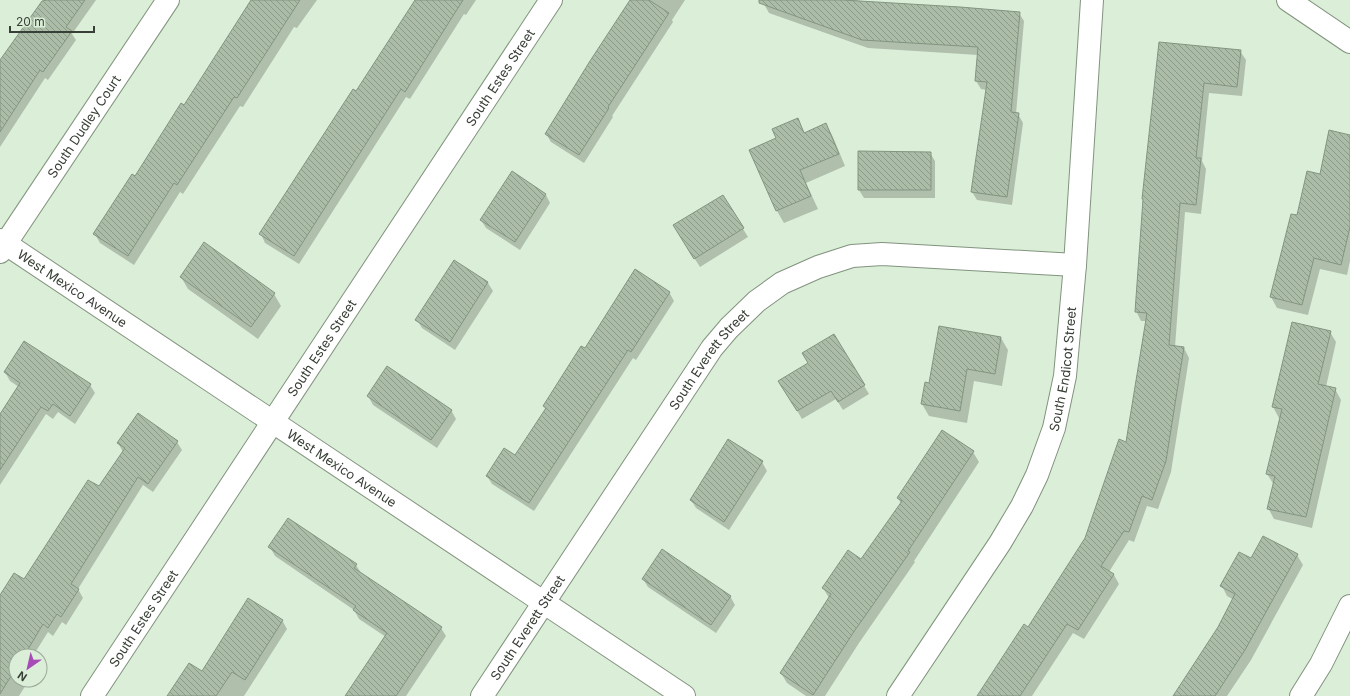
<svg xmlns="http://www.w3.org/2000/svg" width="1350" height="696" font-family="Inter,sans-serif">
<defs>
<pattern id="building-back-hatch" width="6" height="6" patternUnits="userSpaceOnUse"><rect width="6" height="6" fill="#abbda7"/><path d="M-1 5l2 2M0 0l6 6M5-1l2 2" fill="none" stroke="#8c9b89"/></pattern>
</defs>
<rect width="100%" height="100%" fill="#dbefd8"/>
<path fill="#0003" d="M 45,0 L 96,0 L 72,34 L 76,40 L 48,80 L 45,78 L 0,147 L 0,62 Z
M 252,0 L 317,0 L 297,28 L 294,27 L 243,107 L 240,106 L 183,194 L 180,192 L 134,265 L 100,243 L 95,234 L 184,107 Z
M 425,0 L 476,0 L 466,15 L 464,14 L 410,99 L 406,97 L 299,264 L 265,243 L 261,234 L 357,93 Z
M 631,0 L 685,0 L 672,20 L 673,22 L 612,116 L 613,117 L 584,163 L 551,142 L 546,134 Z
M 765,0 L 856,0 L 863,2 L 1019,13 L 1024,21 L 1016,114 L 1018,114 L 1023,123 L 1012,205 L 977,200 L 972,192 L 987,90 L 981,89 L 976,81 L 978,55 L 868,48 L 769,13 L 764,4 Z
M 1160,43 L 1240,51 L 1246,60 L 1242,96 L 1209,93 L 1202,161 L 1206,169 L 1201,214 L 1185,212 L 1175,347 L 1184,348 L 1189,358 L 1171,472 L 1158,509 L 1147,506 L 1134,542 L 1129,540 L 1109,572 L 1114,575 L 1119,584 L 1084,639 L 1073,633 L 1032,696 L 978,696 L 1028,628 L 1086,538 L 1127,443 L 1147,321 L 1141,321 L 1136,311 Z
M 797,120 L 805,133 L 826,124 L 833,137 L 845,166 L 806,183 L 818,209 L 784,223 L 777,211 L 751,150 L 777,139 Z
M 1350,136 L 1350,261 L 1347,275 L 1320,269 L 1308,315 L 1277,308 L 1271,297 L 1298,217 Z
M 930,153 L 935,161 L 935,198 L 864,198 L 859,190 Z
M 546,195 L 550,203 L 520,250 L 486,228 L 481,220 Z
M 723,196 L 748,237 L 700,267 L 679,234 Z
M 454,261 L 488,283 L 493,291 L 455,350 L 422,328 L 417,320 Z
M 181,277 L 274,294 L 281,306 L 258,339 L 188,289 Z
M 669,292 L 674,301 L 636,360 L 633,358 L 534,511 L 492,484 L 487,476 L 515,457 L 546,409 L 544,406 Z
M 1330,332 L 1336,342 L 1326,387 L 1335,389 L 1341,400 L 1312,528 L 1274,519 L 1268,508 L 1274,485 L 1267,474 L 1281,418 L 1279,418 L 1273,407 Z
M 834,335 L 869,394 L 843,410 L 836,399 L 802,419 L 780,382 L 810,364 Z
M 1001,338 L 1008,350 L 1002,386 L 974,381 L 967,423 L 929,416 L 922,404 L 930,384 Z
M 24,342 L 90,385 L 95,393 L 75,424 L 58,412 L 53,419 L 46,414 L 0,485 L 0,415 L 19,387 L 10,381 L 5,372 Z
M 368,396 L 451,410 L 456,419 L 437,448 L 373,405 Z
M 177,442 L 182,450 L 153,492 L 143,485 L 78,589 L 83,598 L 66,625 L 62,622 L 53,636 L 48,632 L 33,656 L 16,656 L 16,680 L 29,680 L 19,696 L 0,696 L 0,597 L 24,580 L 99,487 L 123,452 L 118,443 Z
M 973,452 L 979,462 L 914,561 L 915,562 L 859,643 L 825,696 L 806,696 L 787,683 L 781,673 L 829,598 L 823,588 L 861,561 L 901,504 L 898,498 Z
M 762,462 L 767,471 L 729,530 L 696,508 L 691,500 Z
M 270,547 L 356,565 L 361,573 L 441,628 L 446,636 L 406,696 L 347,696 L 386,637 L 359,619 L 354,610 L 275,556 Z
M 1297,555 L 1303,565 L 1251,660 L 1227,696 L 1174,696 L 1219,628 L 1234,600 L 1227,596 L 1222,586 L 1251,559 Z
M 643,579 L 730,596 L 735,605 L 716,633 L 648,587 Z
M 282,620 L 287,629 L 244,696 L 168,696 L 202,672 Z"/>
<path fill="url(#building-back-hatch)" stroke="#839580" d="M 47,0 L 85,0 L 66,27 L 72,31 L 43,72 L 40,70 L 0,132 L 0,60 L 42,1 Z
M 251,0 L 300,0 L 237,98 L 234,97 L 177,185 L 174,183 L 128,256 L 93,234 L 132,174 L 135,176 L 181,103 L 184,105 Z
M 415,0 L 463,0 L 405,92 L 401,89 L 294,256 L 259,234 L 353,89 L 356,91 Z
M 630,0 L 649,0 L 669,13 L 608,107 L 609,108 L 579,155 L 545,134 L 590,61 Z
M 759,0 L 843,0 L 960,7 L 1020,12 L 1011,112 L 1019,113 L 1007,197 L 971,192 L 987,82 L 975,81 L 978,47 L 862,40 L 759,3 Z
M 1159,42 L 1241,50 L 1237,87 L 1204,83 L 1196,158 L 1201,158 L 1196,205 L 1180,203 L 1169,345 L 1184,347 L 1166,461 L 1152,500 L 1142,496 L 1129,532 L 1124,531 L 1101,566 L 1114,574 L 1078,630 L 1067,624 L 1020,696 L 977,696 L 1024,624 L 1028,627 L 1085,538 L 1119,439 L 1126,442 L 1147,313 L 1135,312 L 1143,199 L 1142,199 Z
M 798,118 L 804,133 L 826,123 L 839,154 L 800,170 L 811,196 L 776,211 L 749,150 L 776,138 L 772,129 Z
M 1329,130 L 1350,135 L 1350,227 L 1341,265 L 1314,258 L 1302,305 L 1270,297 L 1291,214 L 1297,215 L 1307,171 L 1320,174 Z
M 858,151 L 931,152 L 931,190 L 858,190 Z
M 512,171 L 546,194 L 515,242 L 480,220 Z
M 723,195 L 744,228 L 694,259 L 673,225 Z
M 204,242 L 275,293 L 251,327 L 180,277 Z
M 454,260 L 488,282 L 450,342 L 415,320 Z
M 635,269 L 670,292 L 631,352 L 628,350 L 529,503 L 486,476 L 504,448 L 515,455 L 546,408 L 543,406 L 581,346 L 585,348 Z
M 1292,322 L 1331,331 L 1318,384 L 1336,388 L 1306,517 L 1267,509 L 1275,476 L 1266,474 L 1282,409 L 1272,407 Z
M 939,326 L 1001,337 L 995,374 L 967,369 L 960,411 L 921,404 L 925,382 L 929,383 Z
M 834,334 L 865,385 L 838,402 L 831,391 L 797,411 L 778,381 L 808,363 L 802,353 Z
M 24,341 L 91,384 L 70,416 L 53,404 L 48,411 L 41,407 L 0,470 L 0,414 L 20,383 L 4,372 Z
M 387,366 L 452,410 L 431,440 L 367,396 Z
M 138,413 L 178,441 L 148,484 L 138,477 L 71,584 L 79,589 L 61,617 L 57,614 L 48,628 L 43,624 L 24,656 L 16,656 L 16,668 L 0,694 L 0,595 L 14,573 L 24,579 L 88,480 L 99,486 L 125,448 L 117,443 Z
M 942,430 L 974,451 L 908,551 L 910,552 L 853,633 L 813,695 L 780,673 L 831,594 L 822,588 L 848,550 L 861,559 L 902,501 L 897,498 Z
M 728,439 L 763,461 L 724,522 L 690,500 Z
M 288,518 L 357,564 L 354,568 L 442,627 L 396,696 L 345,696 L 387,633 L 353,610 L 356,606 L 268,547 Z
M 1263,536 L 1298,554 L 1245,650 L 1215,696 L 1173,696 L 1218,627 L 1235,594 L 1220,586 L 1239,552 L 1251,558 Z
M 662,549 L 731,596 L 711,625 L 642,579 Z
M 248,598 L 283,620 L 245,680 L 232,672 L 216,696 L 167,696 L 189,663 L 202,671 Z"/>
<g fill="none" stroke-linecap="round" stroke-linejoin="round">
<g stroke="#82937f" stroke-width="24">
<g id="minor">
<path d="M 1288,0 L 1350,42"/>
<path id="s1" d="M 0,240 L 684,696"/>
<path id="s2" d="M 0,252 L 168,0"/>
<path id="s3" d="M 92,696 L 551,0"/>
<path id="s4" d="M 482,696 L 712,348 L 729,328 L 757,301 L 782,283 L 818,267 L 852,256 L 882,254 L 1075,265"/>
<path id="s5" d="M 898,696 L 1000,543 L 1022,506 L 1037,475 L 1054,428 L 1065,376 L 1075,265 L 1092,0"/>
<path d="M 1301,696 L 1321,664 L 1350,606"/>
</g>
</g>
<use href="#minor" stroke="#fff" stroke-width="22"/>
</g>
<g text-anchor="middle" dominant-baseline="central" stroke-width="3" stroke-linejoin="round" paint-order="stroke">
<g font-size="13" fill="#383f36" stroke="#dbefd8">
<text stroke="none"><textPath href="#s3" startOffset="741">South Estes Street</textPath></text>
<text stroke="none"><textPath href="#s2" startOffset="151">South Dudley Court</textPath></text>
<text stroke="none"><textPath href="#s1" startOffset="87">West Mexico Avenue</textPath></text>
<text stroke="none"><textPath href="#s3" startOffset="417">South Estes Street</textPath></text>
<text stroke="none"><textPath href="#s4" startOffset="406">South Everett Street</textPath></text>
<text stroke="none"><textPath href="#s5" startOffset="371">South Endicot Street</textPath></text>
<text stroke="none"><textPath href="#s1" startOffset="411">West Mexico Avenue</textPath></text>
<text stroke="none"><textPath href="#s3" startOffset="93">South Estes Street</textPath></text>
<text stroke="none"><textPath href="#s4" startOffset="82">South Everett Street</textPath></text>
</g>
</g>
<g transform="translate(28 668) rotate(214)"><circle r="19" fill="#dbefd8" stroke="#9aa997"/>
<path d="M0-3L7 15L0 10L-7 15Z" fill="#a74bb6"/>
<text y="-6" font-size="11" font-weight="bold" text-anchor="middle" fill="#383f36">N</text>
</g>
<path d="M10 26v6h84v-6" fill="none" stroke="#383f36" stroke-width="2"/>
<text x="16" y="26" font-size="12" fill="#383f36" stroke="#dbefd8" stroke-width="3" paint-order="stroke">20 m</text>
</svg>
